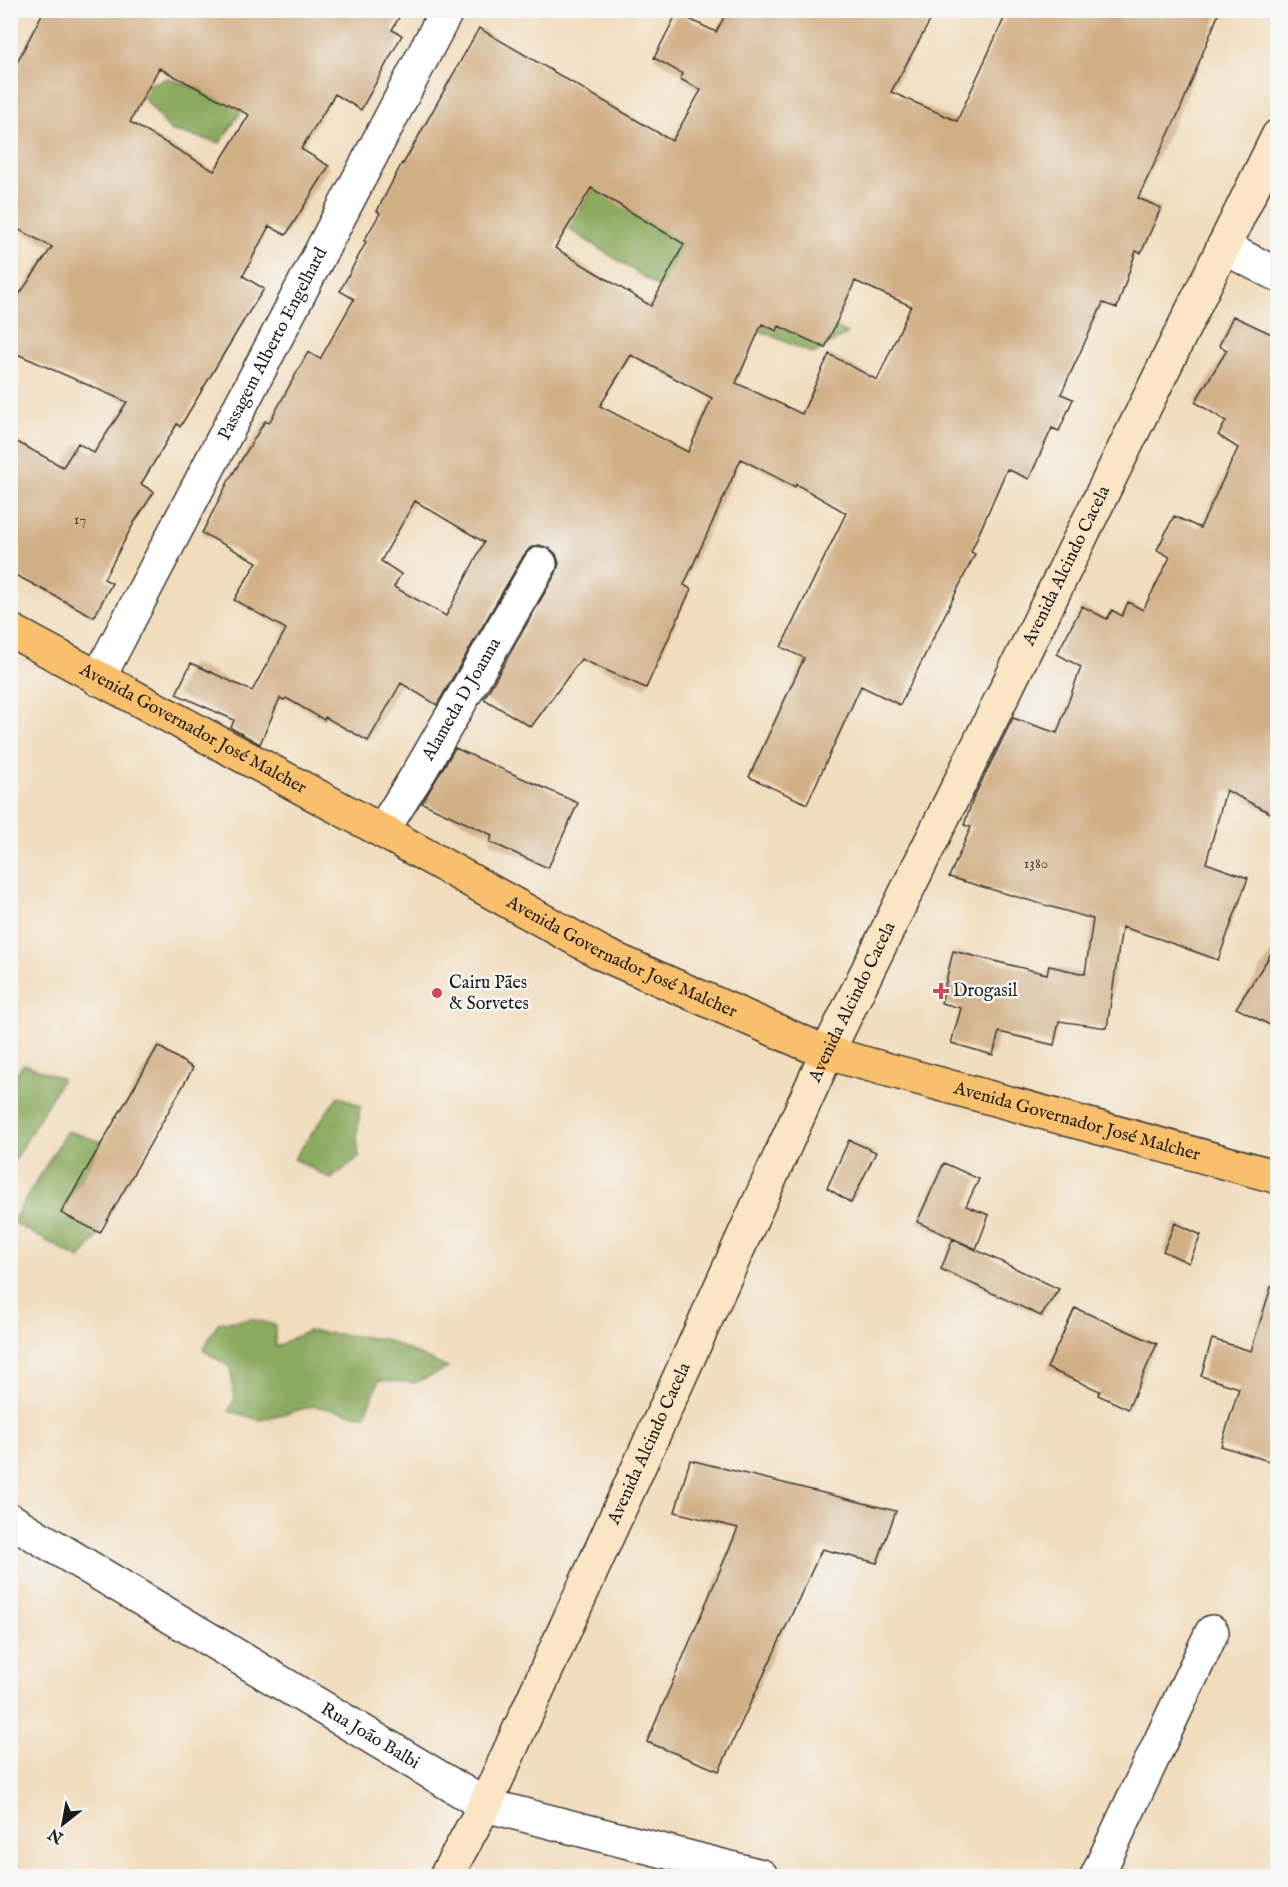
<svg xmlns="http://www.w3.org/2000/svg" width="1288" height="1887" font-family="'IM FELL English',serif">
<rect width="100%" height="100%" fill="#f6f6f2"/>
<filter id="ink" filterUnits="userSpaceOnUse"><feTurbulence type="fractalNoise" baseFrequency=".0167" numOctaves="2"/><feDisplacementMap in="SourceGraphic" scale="12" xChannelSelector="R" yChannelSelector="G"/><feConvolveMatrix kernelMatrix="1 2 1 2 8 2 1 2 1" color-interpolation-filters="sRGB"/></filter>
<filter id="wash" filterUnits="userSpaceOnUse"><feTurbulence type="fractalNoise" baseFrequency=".008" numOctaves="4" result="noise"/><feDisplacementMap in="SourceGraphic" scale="24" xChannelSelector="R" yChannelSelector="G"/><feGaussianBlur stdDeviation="1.35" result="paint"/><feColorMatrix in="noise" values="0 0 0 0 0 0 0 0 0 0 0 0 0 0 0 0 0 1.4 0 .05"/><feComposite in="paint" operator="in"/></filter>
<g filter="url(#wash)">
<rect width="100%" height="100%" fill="#f1dcbc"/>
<path fill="#8baa5e" stroke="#54633d" stroke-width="1.5" d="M 168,78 L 245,106 L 220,143 L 170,130 L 137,89 Z
M 603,172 L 697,225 L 693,261 L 848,333 L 813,354 L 658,286 L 569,229 Z
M 24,1064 L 62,1079 L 11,1167 L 11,1080 Z
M 338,1096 L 360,1106 L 357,1137 L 359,1157 L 331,1179 L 294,1159 Z
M 67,1131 L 102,1142 L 61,1212 L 100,1233 L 80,1259 L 12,1222 Z
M 251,1319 L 275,1325 L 275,1347 L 308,1331 L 384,1339 L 448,1368 L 415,1383 L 379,1380 L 365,1416 L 314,1406 L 260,1420 L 229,1411 L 235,1398 L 230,1367 L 203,1350 L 218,1323 Z"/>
<g id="blocks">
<path fill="#d1af85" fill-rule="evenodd" d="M 44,10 L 403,10 L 392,30 L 402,35 L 361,110 L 335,94 L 301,149 L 329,166 L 286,235 L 269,226 L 243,276 L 264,289 L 247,315 L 180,427 L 177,424 L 141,484 L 154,492 L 134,523 L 104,579 L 112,583 L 94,617 L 10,572 L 10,438 L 63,467 L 78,443 L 94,453 L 127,402 L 10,351 L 10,308 L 52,247 L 10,225 L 11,74 ZM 159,68 L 249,115 L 214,171 L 130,122 Z
M 728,10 L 936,10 L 891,92 L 957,121 L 1008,10 L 1220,10 L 1180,110 L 1138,198 L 1161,208 L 1141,253 L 1136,251 L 1117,308 L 1103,303 L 1061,394 L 1073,399 L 1059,431 L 1052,428 L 1029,479 L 1007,469 L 971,552 L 975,554 L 900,705 L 861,686 L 807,804 L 749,777 L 804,658 L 781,647 L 846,513 L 796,484 L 795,487 L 741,459 L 684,585 L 691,589 L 646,688 L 581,659 L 531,727 L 484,699 L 556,573 L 559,563 L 556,554 L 549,548 L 539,545 L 530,548 L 524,555 L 437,705 L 401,683 L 368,741 L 325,717 L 324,720 L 286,698 L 284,700 L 280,698 L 260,744 L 231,728 L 234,720 L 176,694 L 191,663 L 252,691 L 286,629 L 234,600 L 257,562 L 202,533 L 229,480 L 265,421 L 269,423 L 308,352 L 320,359 L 354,299 L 340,291 L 366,242 L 364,241 L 380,213 L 377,211 L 402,163 L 403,164 L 479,28 L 672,141 L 701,90 L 680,79 L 683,74 L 654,58 L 677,13 L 716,32 ZM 591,188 L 684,244 L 651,306 L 555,248 ZM 855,281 L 911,306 L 877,380 L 829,354 L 802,414 L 736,383 L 762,324 L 777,331 L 779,326 L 825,348 ZM 631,355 L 712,398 L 688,452 L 600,406 ZM 415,501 L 484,542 L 446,616 L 394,587 L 401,574 L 381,561 Z
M 1233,316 L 1278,337 L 1278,817 L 1226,790 L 1206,863 L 1248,878 L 1218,960 L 1160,939 L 1122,927 L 1107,1028 L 1059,1021 L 1054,1045 L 999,1032 L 993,1055 L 951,1043 L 961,1008 L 941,1003 L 953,951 L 1047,974 L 1049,966 L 1085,974 L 1093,919 L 949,877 L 971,827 L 964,825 L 973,799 L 1013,718 L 1057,733 L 1081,667 L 1057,654 L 1082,606 L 1107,619 L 1112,610 L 1122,616 L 1128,602 L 1143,610 L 1170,557 L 1157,550 L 1174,516 L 1200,528 L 1238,448 L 1218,435 L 1226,421 L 1195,402 L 1227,350 L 1219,346 Z
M 455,748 L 578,803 L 548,868 L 490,842 L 492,835 L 422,803 Z
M 1278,943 L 1278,1029 L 1236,1008 Z
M 158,1046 L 193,1068 L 100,1233 L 61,1213 Z
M 849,1140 L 876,1152 L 851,1203 L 827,1188 Z
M 944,1163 L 979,1179 L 966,1206 L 989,1215 L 976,1249 L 917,1222 Z
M 1175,1223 L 1201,1235 L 1189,1263 L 1163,1251 Z
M 953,1239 L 1059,1289 L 1041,1316 L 941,1269 Z
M 1271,1287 L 1278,1288 L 1278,1464 L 1221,1446 L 1239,1388 L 1201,1376 L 1212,1339 L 1251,1351 Z
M 1075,1308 L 1157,1344 L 1128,1409 L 1098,1395 L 1100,1391 L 1047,1368 Z
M 690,1460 L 896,1511 L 877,1563 L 822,1549 L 719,1771 L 647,1742 L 738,1528 L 675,1512 Z"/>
</g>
</g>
<g filter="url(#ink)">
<use href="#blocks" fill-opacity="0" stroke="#3c3934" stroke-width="1.5"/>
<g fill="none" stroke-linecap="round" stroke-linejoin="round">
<g stroke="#3c3934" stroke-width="36">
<g id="street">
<path d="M 1223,247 L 1278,275"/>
<path id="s1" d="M 98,679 L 447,10"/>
<path id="s2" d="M 382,831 L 420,771 L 540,564"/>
<path id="s3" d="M 10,1520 L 485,1805 L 761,1876"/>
<path d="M 1097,1876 L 1212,1632"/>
</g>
</g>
<g stroke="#3c3934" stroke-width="36">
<g id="secondary">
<path id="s4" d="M 446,1876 L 485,1805 L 827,1053 L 1278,136"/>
</g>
</g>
<g stroke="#3c3934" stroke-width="36">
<g id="primary">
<path id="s5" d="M 10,630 L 382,831 L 605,955 L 827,1053 L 1278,1177"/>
</g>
</g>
<use href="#street" stroke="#fff" stroke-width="33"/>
<use href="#secondary" stroke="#fce5c4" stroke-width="33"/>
<use href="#primary" stroke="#f8bf6c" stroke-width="33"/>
</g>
</g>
<g fill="#d1495b" stroke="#f6f6f2" stroke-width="2">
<path d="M938 982h6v6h6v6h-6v6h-6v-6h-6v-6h6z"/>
<circle cx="437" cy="993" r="6"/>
</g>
<g text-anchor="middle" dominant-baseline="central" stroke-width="5" stroke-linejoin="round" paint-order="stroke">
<g font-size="15" fill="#494136">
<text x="80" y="519">17</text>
<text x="1036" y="863">1380</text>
</g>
<g font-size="18" fill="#1c1c1c" stroke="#f6f6f2">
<text stroke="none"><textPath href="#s1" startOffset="378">Passagem Alberto Engelhard</textPath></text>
<text stroke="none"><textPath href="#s4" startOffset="1450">Avenida Alcindo Cacela</textPath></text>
<text stroke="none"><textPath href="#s2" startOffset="154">Alameda D Joanna</textPath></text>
<text stroke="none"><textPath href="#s5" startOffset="208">Avenida Governador José Malcher</textPath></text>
<text stroke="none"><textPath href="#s5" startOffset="694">Avenida Governador José Malcher</textPath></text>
<text stroke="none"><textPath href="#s4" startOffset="964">Avenida Alcindo Cacela</textPath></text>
<text stroke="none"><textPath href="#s5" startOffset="1180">Avenida Governador José Malcher</textPath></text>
<text stroke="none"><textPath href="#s4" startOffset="478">Avenida Alcindo Cacela</textPath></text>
<text stroke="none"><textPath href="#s3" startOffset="420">Rua João Balbi</textPath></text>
</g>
<g font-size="18" fill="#1c1c1c" stroke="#f6f6f2" text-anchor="start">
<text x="449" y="983">Cairu Pães<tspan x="449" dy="21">&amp; Sorvetes</tspan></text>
<text x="953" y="991">Drogasil</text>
</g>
</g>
<rect width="1288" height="1887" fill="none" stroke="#f6f6f2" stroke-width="36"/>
<g transform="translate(63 1824) rotate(211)" stroke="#f6f6f2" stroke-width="4.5" paint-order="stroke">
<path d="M0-4.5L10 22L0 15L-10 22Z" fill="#1c1c1c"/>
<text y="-9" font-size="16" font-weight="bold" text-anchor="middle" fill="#1c1c1c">N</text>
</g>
</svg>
